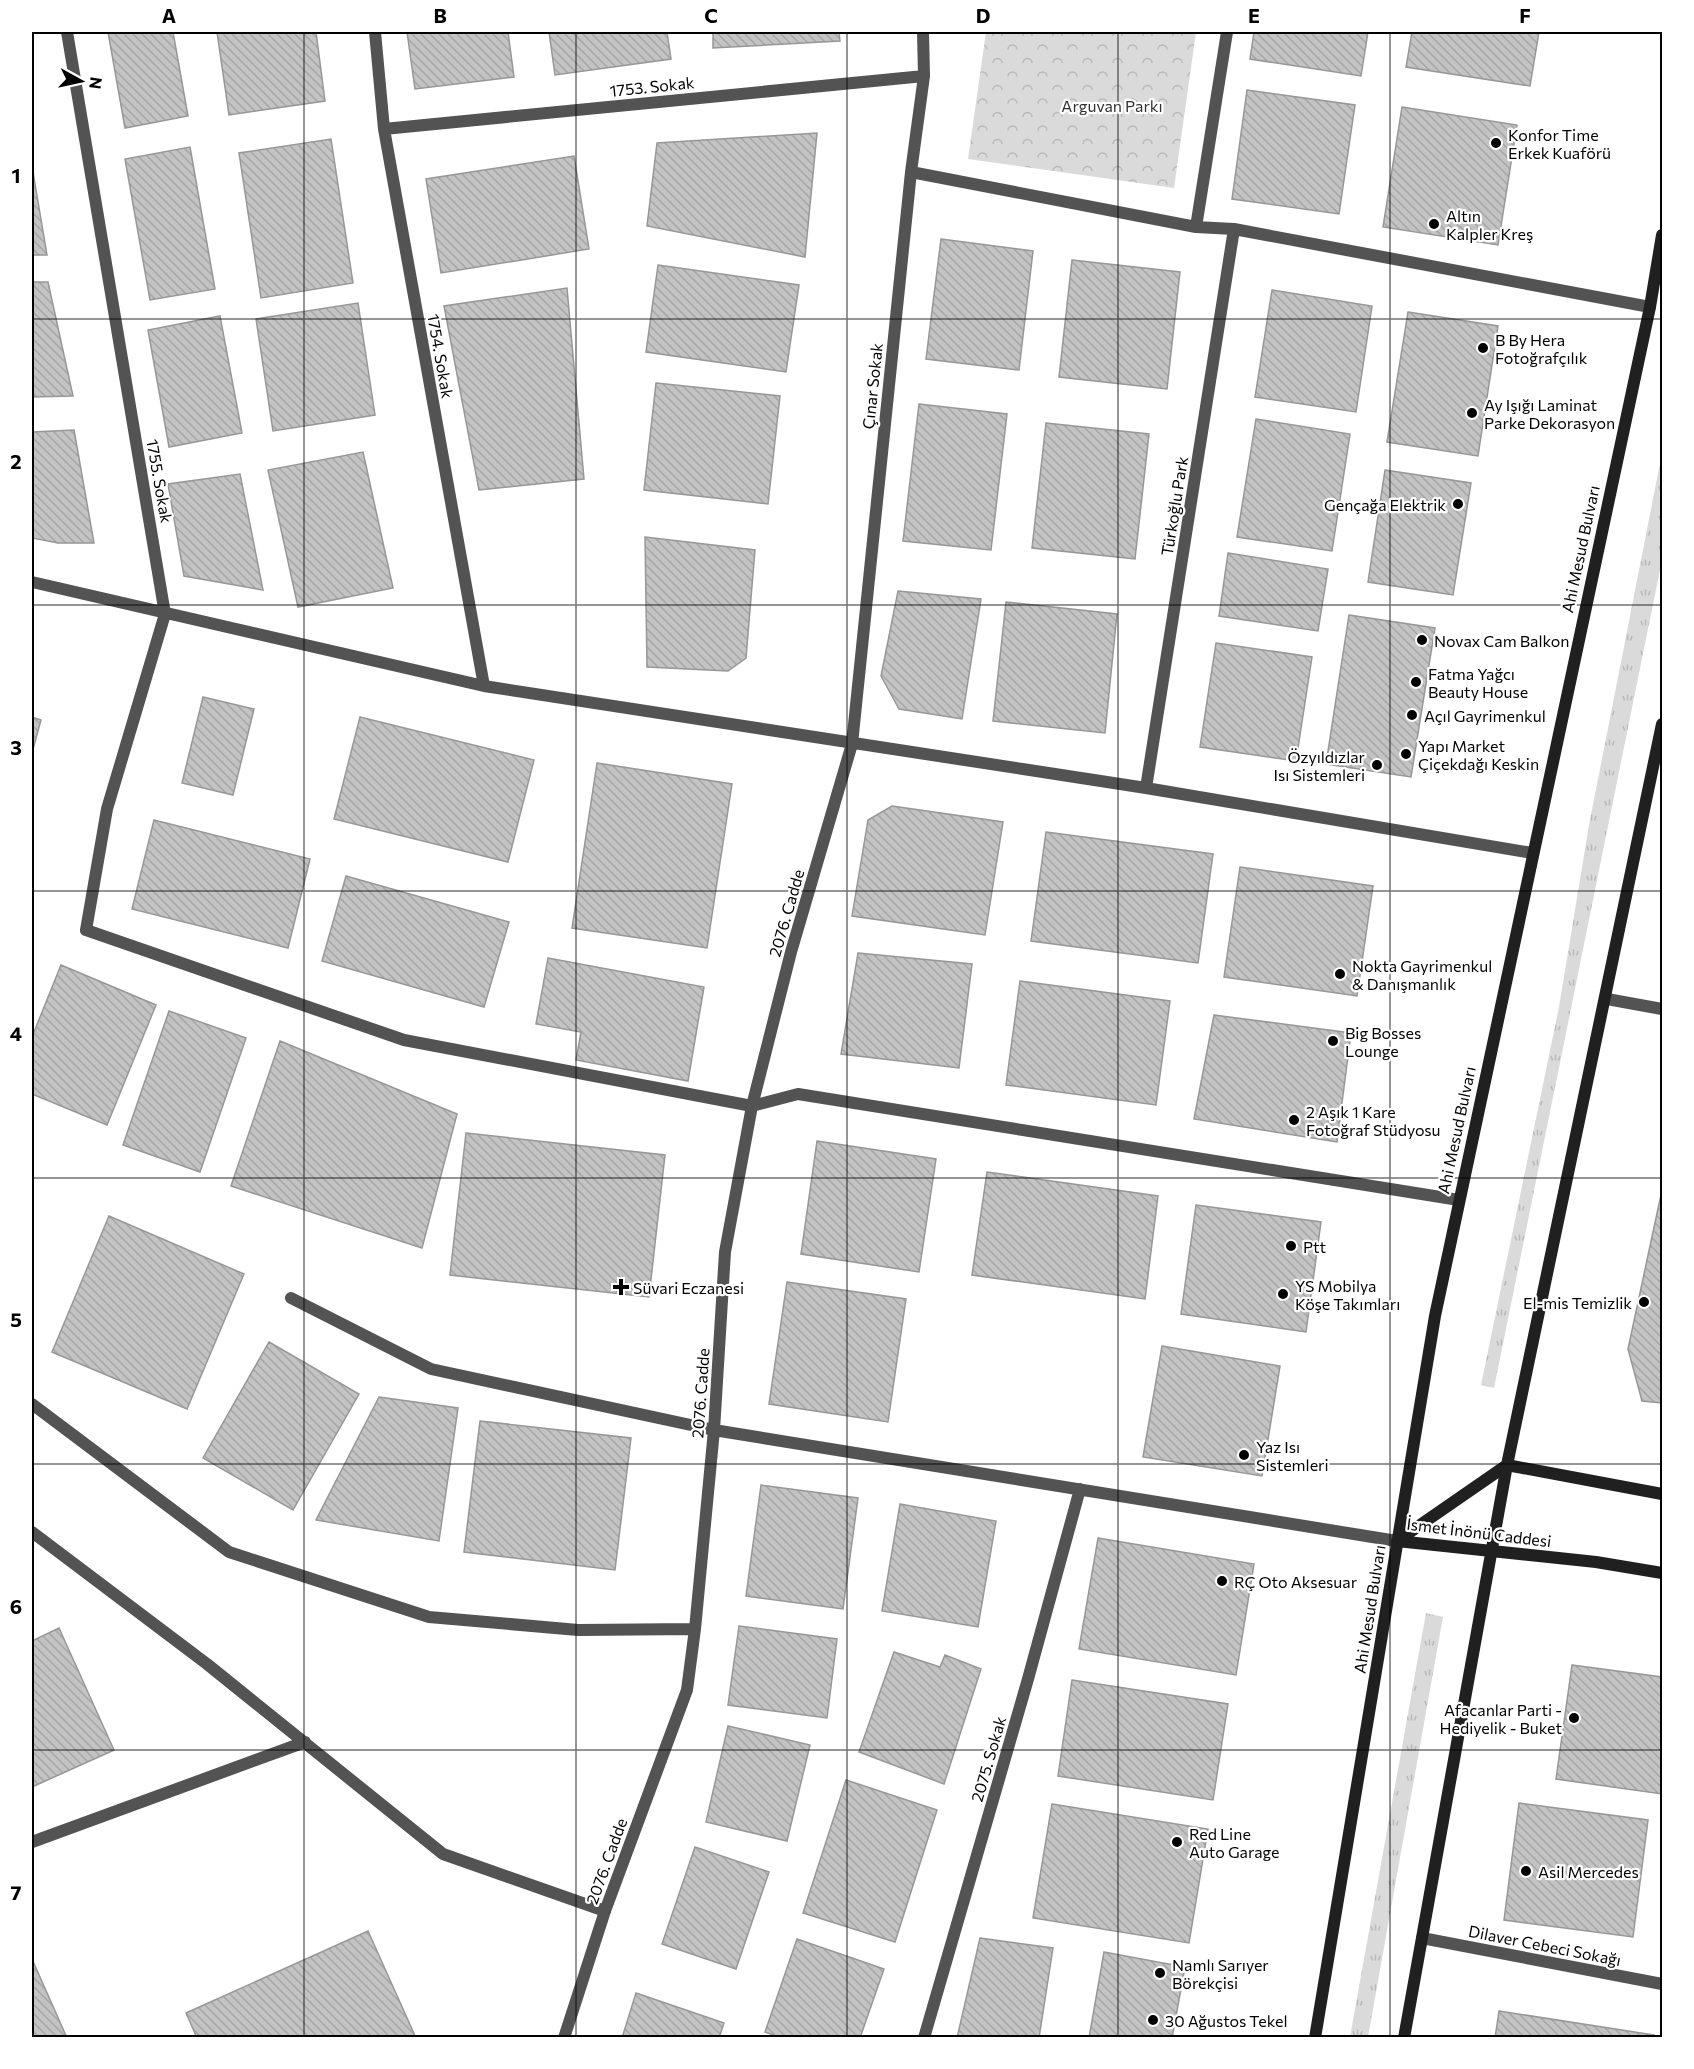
<svg xmlns="http://www.w3.org/2000/svg" width="1694" height="2069" font-family="Commissioner,sans-serif">
<defs>
<pattern id="grass-tufts" width="24" height="20" patternUnits="userSpaceOnUse" patternTransform="scale(1.5)"><rect width="24" height="20" fill="#dadada"/><path d="M3 7l-1-3M5 7V3M7 7l1-3M15 17l-1-3M17 17v-4M19 17l1-3" fill="none" stroke="#b9b9b9"/></pattern>
<pattern id="park-crowns" width="20" height="18" patternUnits="userSpaceOnUse" patternTransform="scale(1.5)"><rect width="20" height="18" fill="#dadada"/><path d="M2 6a3 3 0 1 1 6 0M12 15a3 3 0 1 1 6 0" fill="none" stroke="#b9b9b9"/></pattern>
<pattern id="building-back-hatch" width="6" height="6" patternUnits="userSpaceOnUse" patternTransform="scale(1.5)"><rect width="6" height="6" fill="#c3c3c3"/><path d="M-1 5l2 2M0 0l6 6M5-1l2 2" fill="none" stroke="#a6a6a6"/></pattern>
</defs>
<rect width="100%" height="100%" fill="#fff"/>
<path fill="url(#grass-tufts)" d="M 1662,453 L 1662,560 L 1494,1388 L 1481,1385 L 1559,1007 L 1589,825 Z
M 1426,1613 L 1443,1617 L 1368,2037 L 1350,2037 Z"/>
<path fill="url(#park-crowns)" d="M 986,32 L 1196,32 L 1174,188 L 968,159 Z"/>
<path fill="url(#building-back-hatch)" stroke="#979797" stroke-width="1.5" d="M 108,32 L 173,32 L 188,116 L 125,128 Z
M 217,32 L 316,32 L 325,101 L 229,115 Z
M 407,32 L 508,32 L 514,77 L 415,89 Z
M 549,32 L 667,32 L 671,59 L 555,75 Z
M 713,32 L 839,32 L 840,41 L 713,48 Z
M 1254,32 L 1368,32 L 1361,76 L 1250,59 Z
M 1412,32 L 1539,32 L 1530,86 L 1406,67 Z
M 1247,90 L 1355,105 L 1339,214 L 1232,199 Z
M 1402,107 L 1517,125 L 1498,245 L 1383,227 Z
M 817,133 L 805,257 L 647,226 L 657,143 Z
M 331,139 L 353,283 L 261,298 L 239,153 Z
M 190,147 L 215,289 L 150,300 L 125,159 Z
M 574,156 L 589,249 L 441,273 L 426,179 Z
M 32,166 L 47,255 L 32,255 Z
M 941,239 L 1033,251 L 1019,370 L 926,359 Z
M 1072,260 L 1180,272 L 1167,389 L 1059,377 Z
M 658,265 L 799,285 L 786,372 L 646,352 Z
M 32,282 L 48,282 L 73,396 L 32,397 Z
M 567,288 L 584,479 L 479,490 L 444,306 Z
M 1272,290 L 1372,306 L 1356,412 L 1255,397 Z
M 358,303 L 375,415 L 273,431 L 256,319 Z
M 1408,312 L 1498,326 L 1478,456 L 1387,442 Z
M 220,316 L 242,433 L 169,447 L 148,330 Z
M 656,383 L 780,396 L 768,504 L 644,490 Z
M 919,404 L 1007,414 L 991,550 L 903,541 Z
M 1256,419 L 1350,434 L 1332,551 L 1237,537 Z
M 1046,423 L 1149,434 L 1135,559 L 1032,548 Z
M 74,430 L 94,543 L 58,543 L 32,538 L 32,432 Z
M 363,452 L 393,588 L 298,607 L 268,470 Z
M 1385,470 L 1471,483 L 1453,595 L 1368,582 Z
M 240,474 L 263,590 L 184,576 L 168,484 Z
M 645,537 L 755,550 L 746,658 L 728,671 L 647,667 Z
M 1228,553 L 1328,569 L 1318,631 L 1219,616 Z
M 898,591 L 981,599 L 962,719 L 899,709 L 881,676 Z
M 1006,602 L 1117,614 L 1105,733 L 993,721 Z
M 1349,615 L 1435,628 L 1411,777 L 1326,764 Z
M 1216,643 L 1312,657 L 1296,761 L 1200,747 Z
M 203,697 L 254,709 L 233,795 L 182,783 Z
M 32,717 L 41,720 L 32,753 Z
M 360,717 L 534,760 L 508,862 L 334,819 Z
M 597,763 L 732,784 L 707,948 L 572,928 Z
M 892,806 L 1003,822 L 985,935 L 852,916 L 868,820 Z
M 154,820 L 310,859 L 288,948 L 132,909 Z
M 1046,832 L 1213,854 L 1198,963 L 1031,941 Z
M 1240,867 L 1373,886 L 1357,996 L 1224,977 Z
M 346,876 L 509,922 L 484,1007 L 322,961 Z
M 858,953 L 972,964 L 959,1068 L 841,1054 Z
M 548,958 L 704,987 L 688,1081 L 576,1060 L 581,1032 L 536,1024 Z
M 61,965 L 156,1005 L 107,1125 L 32,1094 L 32,1037 Z
M 1020,981 L 1170,1001 L 1156,1105 L 1006,1085 Z
M 169,1011 L 246,1038 L 200,1172 L 123,1145 Z
M 1214,1015 L 1351,1033 L 1337,1142 L 1194,1119 Z
M 280,1041 L 457,1114 L 422,1248 L 231,1186 Z
M 466,1133 L 665,1155 L 649,1297 L 450,1275 Z
M 817,1141 L 936,1159 L 919,1272 L 801,1254 Z
M 987,1172 L 1158,1196 L 1145,1299 L 972,1275 Z
M 1662,1190 L 1662,1403 L 1642,1401 L 1628,1349 Z
M 1196,1205 L 1321,1222 L 1306,1332 L 1181,1314 Z
M 109,1216 L 244,1274 L 187,1409 L 52,1352 Z
M 787,1282 L 906,1299 L 888,1422 L 769,1404 Z
M 269,1342 L 359,1394 L 293,1510 L 203,1458 Z
M 1162,1346 L 1280,1366 L 1262,1476 L 1143,1457 Z
M 379,1397 L 458,1408 L 439,1541 L 316,1520 Z
M 480,1421 L 631,1438 L 615,1570 L 464,1552 Z
M 761,1485 L 858,1498 L 843,1609 L 746,1596 Z
M 900,1504 L 996,1521 L 978,1627 L 882,1611 Z
M 1098,1538 L 1254,1564 L 1236,1675 L 1079,1649 Z
M 739,1626 L 837,1639 L 827,1718 L 728,1705 Z
M 59,1628 L 114,1750 L 32,1787 L 32,1641 Z
M 894,1652 L 940,1667 L 945,1655 L 981,1669 L 944,1784 L 859,1752 Z
M 1572,1665 L 1662,1677 L 1662,1794 L 1556,1779 Z
M 1072,1680 L 1228,1704 L 1213,1800 L 1058,1776 Z
M 728,1726 L 810,1745 L 787,1841 L 706,1822 Z
M 846,1780 L 937,1810 L 895,1942 L 803,1913 Z
M 1519,1803 L 1648,1820 L 1633,1937 L 1504,1920 Z
M 1052,1804 L 1208,1829 L 1189,1943 L 1033,1918 Z
M 695,1847 L 769,1872 L 736,1969 L 662,1944 Z
M 368,1931 L 416,2038 L 197,2038 L 186,2013 Z
M 980,1938 L 1053,1948 L 1039,2038 L 957,2038 Z
M 797,1939 L 884,1969 L 860,2038 L 782,2038 L 765,2032 Z
M 1104,1952 L 1185,1967 L 1172,2038 L 1089,2038 Z
M 32,1959 L 67,2038 L 32,2038 Z
M 636,1993 L 724,2023 L 719,2038 L 622,2038 Z
M 1499,2011 L 1654,2035 L 1654,2038 L 1495,2038 Z"/>
<g fill="none" stroke-linecap="round" stroke-linejoin="round">
<path stroke="#535353" stroke-width="12" d="M 291,1298 L 431,1369 L 714,1430
M 32,1532 L 207,1664 L 443,1854 L 605,1911
M 32,1842 L 305,1742"/>
<path stroke="#535353" stroke-width="12" d="M 67,32 L 165,614 L 107,809 L 86,930 L 404,1040 L 752,1106 L 798,1094 L 1459,1200
M 375,32 L 384,129 L 484,686
M 384,129 L 924,76
M 911,172 L 1196,227 L 1234,229 L 1650,307
M 1196,227 L 1227,32
M 32,582 L 484,686 L 1146,788 L 1532,853
M 1146,788 L 1234,229
M 1607,999 L 1662,1009
M 32,1404 L 229,1552 L 429,1617 L 578,1630 L 695,1629
M 714,1430 L 1397,1541
M 1422,1938 L 1662,1984
M 564,2038 L 605,1911 L 687,1690 L 695,1629 L 714,1430 L 725,1252 L 752,1106 L 791,952 L 852,744 L 911,172 L 924,76 L 923,32
M 924,2038 L 1028,1679 L 1080,1489"/>
<path stroke="#202020" stroke-width="12" d="M 1397,1541 L 1507,1465 L 1662,1494
M 1397,1541 L 1596,1562 L 1662,1573
M 1315,2038 L 1435,1316 L 1650,307 L 1662,235
M 1404,2038 L 1507,1465 L 1662,724"/>
</g>
<path fill="none" stroke="#000" stroke-width="1.5" stroke-opacity="0.55" d="M 304,32 L 304,2038M 576,32 L 576,2038M 847,32 L 847,2038M 1118,32 L 1118,2038M 1390,32 L 1390,2038M 32,319 L 1662,319M 32,605 L 1662,605M 32,891 L 1662,891M 32,1178 L 1662,1178M 32,1464 L 1662,1464M 32,1750 L 1662,1750"/>
<g fill="#000" stroke="#fff" stroke-width="2">
<circle cx="1496" cy="143" r="6"/>
<circle cx="1434" cy="224" r="6"/>
<circle cx="1483" cy="348" r="6"/>
<circle cx="1472" cy="413" r="6"/>
<circle cx="1458" cy="504" r="6"/>
<circle cx="1422" cy="640" r="6"/>
<circle cx="1416" cy="682" r="6"/>
<circle cx="1412" cy="715" r="6"/>
<circle cx="1406" cy="754" r="6"/>
<circle cx="1377" cy="765" r="6"/>
<circle cx="1340" cy="974" r="6"/>
<circle cx="1333" cy="1041" r="6"/>
<circle cx="1294" cy="1120" r="6"/>
<circle cx="1291" cy="1246" r="6"/>
<path d="M618 1278h6v6h6v6h-6v6h-6v-6h-6v-6h6z"/>
<circle cx="1283" cy="1294" r="6"/>
<circle cx="1644" cy="1302" r="6"/>
<circle cx="1244" cy="1455" r="6"/>
<circle cx="1222" cy="1581" r="6"/>
<circle cx="1574" cy="1718" r="6"/>
<circle cx="1177" cy="1842" r="6"/>
<circle cx="1526" cy="1871" r="6"/>
<circle cx="1160" cy="1973" r="6"/>
<circle cx="1153" cy="2020" r="6"/>
</g>
<g text-anchor="middle" dominant-baseline="central" stroke-width="4.5" stroke-linejoin="round" paint-order="stroke">
<g font-size="16" fill="#000" stroke="#fff">
<text transform="translate(652 86) rotate(-6)">1753. Sokak</text>
<text transform="translate(441 356) rotate(80)">1754. Sokak</text>
<text transform="translate(872 386) rotate(-84)">Çınar Sokak</text>
<text transform="translate(160 481) rotate(80)">1755. Sokak</text>
<text transform="translate(1174 506) rotate(-81)">Türkoğlu Park</text>
<text transform="translate(1580 549) rotate(-78)">Ahi Mesud Bulvarı</text>
<text transform="translate(786 913) rotate(-74)">2076. Cadde</text>
<text transform="translate(1456 1130) rotate(-78)">Ahi Mesud Bulvarı</text>
<text transform="translate(700 1393) rotate(-86)">2076. Cadde</text>
<text transform="translate(1479 1532) rotate(7)">İsmet İnönü Caddesi</text>
<text transform="translate(1369 1609) rotate(-81)">Ahi Mesud Bulvarı</text>
<text transform="translate(988 1759) rotate(-74)">2075. Sokak</text>
<text transform="translate(606 1861) rotate(-70)">2076. Cadde</text>
<text transform="translate(1545 1945) rotate(11)">Dilaver Cebeci Sokağı</text>
</g>
<g font-size="16" fill="#313131" stroke="#fff">
<text x="1112" y="105">Arguvan Parkı</text>
</g>
<g font-size="16" fill="#000" stroke="#fff" text-anchor="start">
<text x="1508" y="134">Konfor Time<tspan x="1508" dy="18">Erkek Kuaförü</tspan></text>
<text x="1446" y="215">Altın<tspan x="1446" dy="18">Kalpler Kreş</tspan></text>
<text x="1495" y="339">B By Hera<tspan x="1495" dy="18">Fotoğrafçılık</tspan></text>
<text x="1484" y="404">Ay Işığı Laminat<tspan x="1484" dy="18">Parke Dekorasyon</tspan></text>
<text x="1446" y="504" text-anchor="end">Gençağa Elektrik</text>
<text x="1434" y="640">Novax Cam Balkon</text>
<text x="1428" y="673">Fatma Yağcı<tspan x="1428" dy="18">Beauty House</tspan></text>
<text x="1424" y="715">Açıl Gayrimenkul</text>
<text x="1418" y="745">Yapı Market<tspan x="1418" dy="18">Çiçekdağı Keskin</tspan></text>
<text x="1365" y="756" text-anchor="end">Özyıldızlar<tspan x="1365" dy="18">Isı Sistemleri</tspan></text>
<text x="1352" y="965">Nokta Gayrimenkul<tspan x="1352" dy="18">&amp; Danışmanlık</tspan></text>
<text x="1345" y="1032">Big Bosses<tspan x="1345" dy="18">Lounge</tspan></text>
<text x="1306" y="1111">2 Aşık 1 Kare<tspan x="1306" dy="18">Fotoğraf Stüdyosu</tspan></text>
<text x="1303" y="1246">Ptt</text>
<text x="1295" y="1285">YS Mobilya<tspan x="1295" dy="18">Köşe Takımları</tspan></text>
<text x="633" y="1287">Süvari Eczanesi</text>
<text x="1632" y="1302" text-anchor="end">El-mis Temizlik</text>
<text x="1256" y="1446">Yaz Isı<tspan x="1256" dy="18">Sistemleri</tspan></text>
<text x="1234" y="1581">RÇ Oto Aksesuar</text>
<text x="1562" y="1709" text-anchor="end">Afacanlar Parti -<tspan x="1562" dy="18">Hediyelik - Buket</tspan></text>
<text x="1189" y="1833">Red Line<tspan x="1189" dy="18">Auto Garage</tspan></text>
<text x="1538" y="1871">Asil Mercedes</text>
<text x="1172" y="1964">Namlı Sarıyer<tspan x="1172" dy="18">Börekçisi</tspan></text>
<text x="1165" y="2020">30 Ağustos Tekel</text>
</g>
</g>
<rect width="1694" height="2069" fill="none" stroke="#ffffff" stroke-width="66"/>
<g transform="translate(81 81) rotate(98)" stroke="#ffffff" stroke-width="4.5" paint-order="stroke">
<path d="M0-4.5L10 22L0 15L-10 22Z" fill="#000000"/>
<text y="-9" font-size="16" font-weight="bold" text-anchor="middle" fill="#000000">N</text>
</g>
<rect x="33" y="33" width="1628" height="2003" fill="none" stroke="#000" stroke-width="2"/>
<g font-size="20" text-anchor="middle" font-weight="bold" fill="#000">
<text x="169" y="23">A</text>
<text x="440" y="23">B</text>
<text x="711" y="23">C</text>
<text x="983" y="23">D</text>
<text x="1254" y="23">E</text>
<text x="1525" y="23">F</text>
<text x="16" y="183">1</text>
<text x="16" y="469">2</text>
<text x="16" y="755">3</text>
<text x="16" y="1041">4</text>
<text x="16" y="1327">5</text>
<text x="16" y="1614">6</text>
<text x="16" y="1900">7</text>
</g>
</svg>
